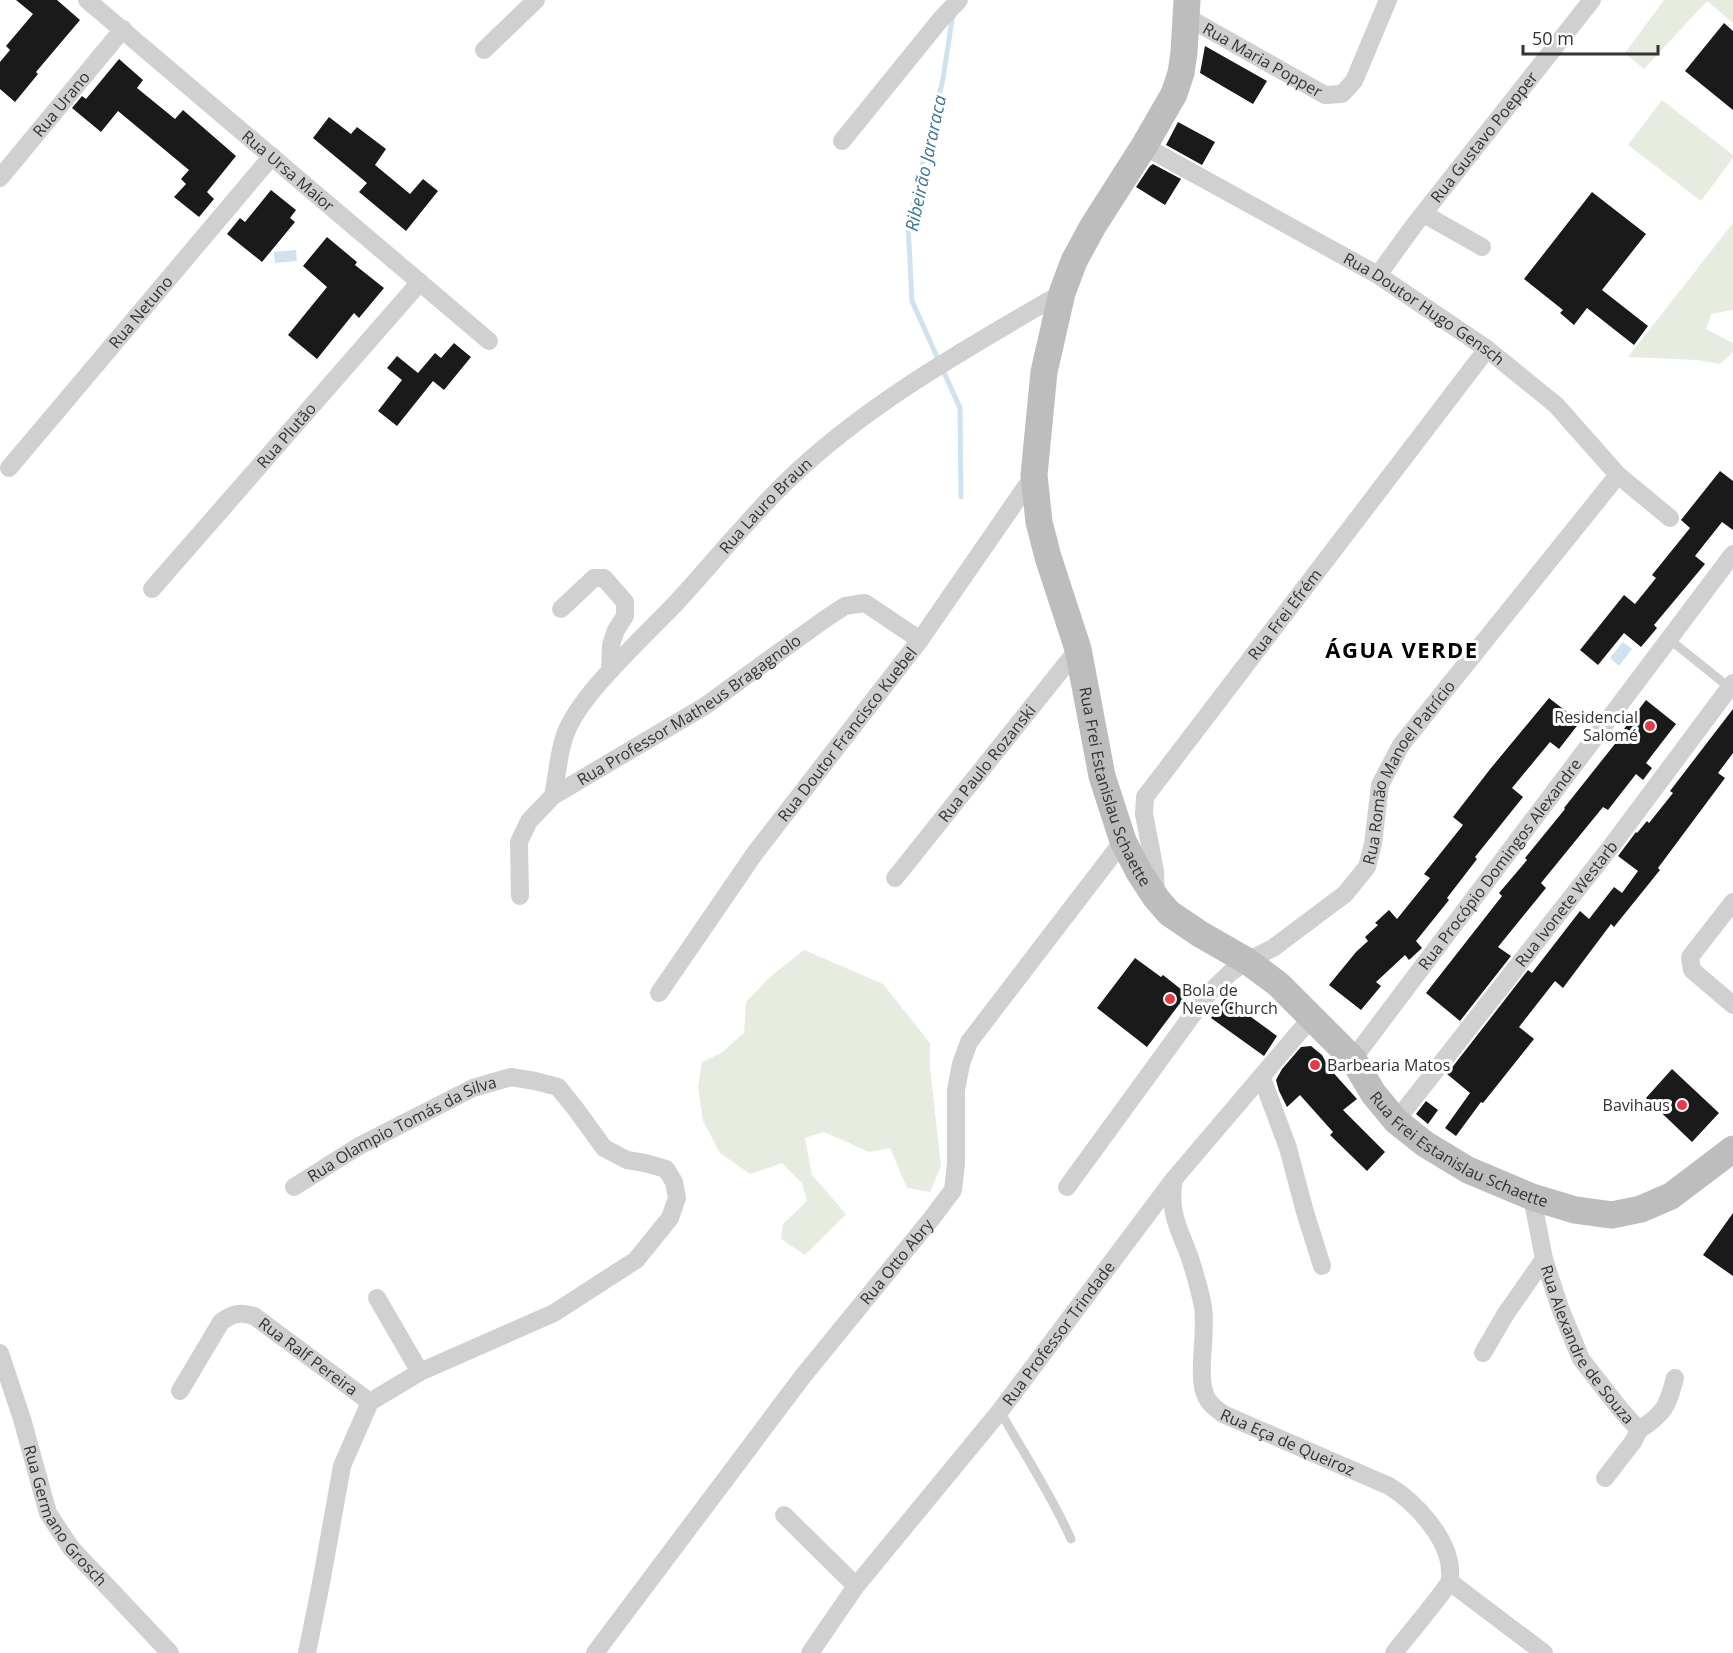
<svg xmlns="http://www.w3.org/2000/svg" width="1733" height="1653" font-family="'Open Sans',sans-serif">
<rect width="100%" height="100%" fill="#fff"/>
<path fill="#e6ecdf" d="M 1664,0 L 1733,0 L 1733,23 L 1707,1 L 1644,69 L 1625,53 Z
M 1662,100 L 1733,155 L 1733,158 L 1701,201 L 1628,145 Z
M 1733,223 L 1733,310 L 1711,314 L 1706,329 L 1733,343 L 1733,352 L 1720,364 L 1697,360 L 1628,357 Z
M 804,950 L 883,984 L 930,1043 L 930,1068 L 941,1166 L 930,1192 L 907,1188 L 890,1148 L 869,1152 L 824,1132 L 805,1138 L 812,1175 L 846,1214 L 805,1255 L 781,1239 L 783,1224 L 807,1201 L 802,1183 L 782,1163 L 750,1174 L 720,1153 L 703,1121 L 698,1087 L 702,1062 L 721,1053 L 744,1033 L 746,1002 L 770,977 Z"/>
<path fill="#cfe2ee" d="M 296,250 L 297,261 L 275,263 L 274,252 Z
M 1623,642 L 1632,649 L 1619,666 L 1610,658 Z"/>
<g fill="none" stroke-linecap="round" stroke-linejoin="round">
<path stroke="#cfe2ee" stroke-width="5" d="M 953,13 L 943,79 L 908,225 L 912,301 L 960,408 L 961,497"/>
</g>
<path fill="#1a1a1a" d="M 16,0 L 57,0 L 80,20 L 36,72 L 38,74 L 15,102 L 0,89 L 0,62 L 10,50 L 6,46 L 33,14 Z
M 1724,23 L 1733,31 L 1733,110 L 1685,71 Z
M 1205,46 L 1267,81 L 1253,104 L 1200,73 Z
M 119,59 L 143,80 L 137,88 L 175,119 L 183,110 L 236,156 L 207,192 L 214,199 L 199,217 L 174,197 L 186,184 L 181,179 L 189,170 L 118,111 L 101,132 L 72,108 L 82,96 L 86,99 Z
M 329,117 L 351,134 L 357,127 L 386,149 L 375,165 L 410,194 L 423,179 L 438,191 L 406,231 L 359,192 L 367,183 L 313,138 Z
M 1178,122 L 1215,142 L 1202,165 L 1166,145 Z
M 1153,164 L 1181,179 L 1165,205 L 1136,187 L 1150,166 Z
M 271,190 L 296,210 L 290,218 L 295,222 L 262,262 L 227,234 L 240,218 L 245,222 Z
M 1592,192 L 1646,234 L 1602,290 L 1648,326 L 1634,345 L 1587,308 L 1574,325 L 1560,313 L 1563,310 L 1524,279 Z
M 327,237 L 357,262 L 355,265 L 384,288 L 359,318 L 354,313 L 317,359 L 288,335 L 327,287 L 303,266 Z
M 454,343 L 471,357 L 444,390 L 433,381 L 397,426 L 378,411 L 402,380 L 387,368 L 397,356 L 418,373 L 435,353 L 441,358 Z
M 1720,471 L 1733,481 L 1733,530 L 1722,522 L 1695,556 L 1705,564 L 1654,625 L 1657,628 L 1641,647 L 1624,633 L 1598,665 L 1580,650 L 1624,595 L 1635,604 L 1656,578 L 1652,575 L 1690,528 L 1681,520 Z
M 1549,698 L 1580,722 L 1559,749 L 1550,742 L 1512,788 L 1523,797 L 1475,857 L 1477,859 L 1447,898 L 1449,900 L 1416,941 L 1422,948 L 1409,960 L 1405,955 L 1376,982 L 1381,986 L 1361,1010 L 1329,985 L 1356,952 L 1368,941 L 1365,937 L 1378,925 L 1375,923 L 1389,910 L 1397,919 L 1430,878 L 1424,874 L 1463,825 L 1453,817 L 1491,768 Z
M 1646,700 L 1676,724 L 1646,763 L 1652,768 L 1643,780 L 1636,774 L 1608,810 L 1603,807 L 1541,883 L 1546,888 L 1498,947 L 1511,956 L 1460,1021 L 1426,993 L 1502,896 L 1499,893 L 1527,860 L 1525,858 L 1565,809 L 1564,808 L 1626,730 L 1624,729 Z
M 1733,709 L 1733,753 L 1718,773 L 1725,778 L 1658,868 L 1660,870 L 1614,927 L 1611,924 L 1563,988 L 1555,981 L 1519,1027 L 1534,1039 L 1483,1103 L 1481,1102 L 1456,1136 L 1445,1128 L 1470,1093 L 1447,1074 L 1528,970 L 1532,973 L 1580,911 L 1589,919 L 1614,887 L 1622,893 L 1638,871 L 1618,856 L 1636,832 L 1637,833 L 1647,821 L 1649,823 L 1673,793 L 1670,791 Z
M 1135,958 L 1161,977 L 1163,975 L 1187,994 L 1147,1047 L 1097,1008 Z
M 1225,998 L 1277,1036 L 1264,1056 L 1211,1018 Z
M 1311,1046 L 1322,1055 L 1329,1068 L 1357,1099 L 1343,1110 L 1385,1152 L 1367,1171 L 1330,1135 L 1333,1132 L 1300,1095 L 1287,1107 L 1279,1091 L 1276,1080 L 1282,1069 L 1301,1047 Z
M 1672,1069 L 1719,1113 L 1692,1142 L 1646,1098 Z
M 1426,1101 L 1438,1110 L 1428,1124 L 1416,1114 Z
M 1733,1213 L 1733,1276 L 1703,1255 Z"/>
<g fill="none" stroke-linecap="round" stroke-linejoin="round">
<path stroke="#d0d0d0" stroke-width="9" d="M 1669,639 L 1730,688
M 1000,1411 C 1024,1454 1051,1494 1071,1539"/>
<g stroke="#d0d0d0" stroke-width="18">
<path id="s1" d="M 87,0 L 489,341"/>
<path id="s2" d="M 1187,17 L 1325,95 L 1342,94 L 1354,81 L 1388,0"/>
<path d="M 484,50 L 536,0"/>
<path d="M 842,141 L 941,19 L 959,0"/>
<path id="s3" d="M 1144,146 L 1378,275 L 1487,349 L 1556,405 L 1618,475 L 1670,518"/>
<path id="s4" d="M 0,178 L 123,29"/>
<path d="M 1424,214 L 1482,247"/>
<path id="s5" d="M 1378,275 L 1415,224 L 1592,0"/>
<path id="s6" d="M 9,468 L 272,156"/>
<path id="s7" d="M 152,589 L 420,282"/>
<path d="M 561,609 L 594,578 L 604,578 L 625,602 L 625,616 L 616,630 L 611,645 L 610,671"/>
<path id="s8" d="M 553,796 C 557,777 558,757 564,738 C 576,697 645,636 676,603 C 713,563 747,520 786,482 C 865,405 967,348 1062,293"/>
<path id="s9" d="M 895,878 L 1078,649"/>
<path id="s10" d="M 520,896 L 519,842 L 529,821 L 553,796 L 705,706 L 825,619 L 845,606 L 865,603 L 920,640"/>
<path id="s11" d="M 1156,896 L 1155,871 L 1144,814 L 1145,797 L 1487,349"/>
<path d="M 1733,902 L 1690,957 L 1692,970 L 1733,1005"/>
<path id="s12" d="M 659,993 L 755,853 L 920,640 L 1034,475"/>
<path id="s13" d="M 1353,1059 L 1733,554"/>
<path d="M 1262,1078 L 1288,1148 L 1305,1212 L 1322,1266"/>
<path id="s14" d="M 1396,1121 L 1613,844 L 1733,683"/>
<path id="s15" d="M 1174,1179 C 1168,1213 1179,1228 1190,1258 C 1195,1274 1200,1290 1203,1307 C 1207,1333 1197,1372 1205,1394 C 1208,1403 1215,1408 1223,1414 L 1389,1486 C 1414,1501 1449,1538 1450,1570 C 1450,1574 1451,1580 1449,1583 C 1433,1606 1412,1630 1394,1653"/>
<path id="s16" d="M 294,1187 L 359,1146 L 473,1088 L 511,1077 L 535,1081 L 558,1087 L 575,1108 L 604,1148 L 627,1160 L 645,1163 L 666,1169 L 674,1182 L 677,1198 L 670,1218 L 636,1260 L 554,1313 L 420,1372 L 370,1402 L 342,1466 L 322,1578 L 307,1653"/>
<path id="s17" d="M 1067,1187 L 1207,995 L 1231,972 L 1247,961 L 1273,948 L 1345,894 L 1367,867 L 1373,844 L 1380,785 L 1401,745 L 1618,475"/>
<path id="s18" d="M 1532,1197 L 1544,1259 L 1560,1308 L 1581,1359 L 1620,1409 L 1639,1430 L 1633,1442 L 1605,1478"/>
<path d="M 377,1298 L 420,1372"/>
<path id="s19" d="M 0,1353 L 22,1419 L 48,1513 L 71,1548 L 170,1653"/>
<path d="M 1483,1353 L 1505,1315 L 1544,1259"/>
<path id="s20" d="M 180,1391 L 221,1322 C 233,1313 240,1312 254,1316 L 370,1402"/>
<path d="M 1639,1430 C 1665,1413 1667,1407 1675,1378"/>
<path d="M 784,1515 L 856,1586"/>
<path d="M 1450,1582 L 1544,1653"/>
<path id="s21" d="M 595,1653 L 803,1376 L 932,1218 L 953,1190 L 956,1164 L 956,1090 L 961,1064 L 969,1042 L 1123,841"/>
<path id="s22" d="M 810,1653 L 856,1586 L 1000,1411 L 1174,1179 L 1312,1017"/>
</g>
<path stroke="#bdbdbd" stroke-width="27" id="s23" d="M 1187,0 L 1184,52 L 1181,73 L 1174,94 L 1144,146 L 1093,226 L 1074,261 L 1062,293 L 1044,372 L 1034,475 L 1039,522 L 1048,557 L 1078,649 L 1102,776 L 1123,841 L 1139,872 L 1156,898 L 1169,913 L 1200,934 L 1247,961 L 1278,984 L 1353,1059 L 1373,1093 L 1396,1121 L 1425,1144 L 1468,1170 L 1532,1197 L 1575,1210 L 1612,1215 L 1641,1209 L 1671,1196 L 1733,1149"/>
</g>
<g fill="#e63946" stroke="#fff" stroke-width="2">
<circle cx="1650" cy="726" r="6"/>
<circle cx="1170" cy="999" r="6"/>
<circle cx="1315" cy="1065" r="6"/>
<circle cx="1682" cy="1105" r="6"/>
</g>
<g text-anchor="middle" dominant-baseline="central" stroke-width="6" stroke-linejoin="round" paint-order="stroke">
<g font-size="16" fill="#333" stroke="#fff">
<text stroke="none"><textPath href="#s2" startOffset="87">Rua Maria Popper</textPath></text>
<text stroke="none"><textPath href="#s4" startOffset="96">Rua Urano</textPath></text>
<text stroke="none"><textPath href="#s5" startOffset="174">Rua Gustavo Poepper</textPath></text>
<text stroke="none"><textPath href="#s1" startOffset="264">Rua Ursa Maior</textPath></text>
<text stroke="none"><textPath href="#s3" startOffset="324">Rua Doutor Hugo Gensch</textPath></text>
<text stroke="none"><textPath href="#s6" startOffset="204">Rua Netuno</textPath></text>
<text stroke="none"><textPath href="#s7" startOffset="204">Rua Plutão</textPath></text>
<text stroke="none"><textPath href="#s8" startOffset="368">Rua Lauro Braun</textPath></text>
<text stroke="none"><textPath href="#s11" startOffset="330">Rua Frei Efrém</textPath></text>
<text stroke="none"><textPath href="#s10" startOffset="273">Rua Professor Matheus Bragagnolo</textPath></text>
<text stroke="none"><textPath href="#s12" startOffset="320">Rua Doutor Francisco Kuebel</textPath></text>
<text stroke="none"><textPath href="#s9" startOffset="147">Rua Paulo Rozanski</textPath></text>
<text stroke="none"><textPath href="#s17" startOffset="550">Rua Romão Manoel Patrício</textPath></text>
<text stroke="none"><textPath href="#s23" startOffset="832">Rua Frei Estanislau Schaette</textPath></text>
<text stroke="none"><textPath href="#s13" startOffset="244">Rua Procópio Domingos Alexandre</textPath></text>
<text stroke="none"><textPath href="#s14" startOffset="276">Rua Ivonete Westarb</textPath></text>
<text stroke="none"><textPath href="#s16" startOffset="123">Rua Olampio Tomás da Silva</textPath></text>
<text stroke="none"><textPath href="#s23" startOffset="1353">Rua Frei Estanislau Schaette</textPath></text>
<text stroke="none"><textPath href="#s21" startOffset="494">Rua Otto Abry</textPath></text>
<text stroke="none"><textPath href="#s22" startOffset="405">Rua Professor Trindade</textPath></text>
<text stroke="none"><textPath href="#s18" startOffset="160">Rua Alexandre de Souza</textPath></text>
<text stroke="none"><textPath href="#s20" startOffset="183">Rua Ralf Pereira</textPath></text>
<text stroke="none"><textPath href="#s15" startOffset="318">Rua Eça de Queiroz</textPath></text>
<text stroke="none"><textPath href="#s19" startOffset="177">Rua Germano Grosch</textPath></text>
</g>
<g font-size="16" fill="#333" stroke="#fff" text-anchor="end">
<text x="1638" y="717">Residencial<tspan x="1638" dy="18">Salomé</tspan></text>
<text x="1182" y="990" text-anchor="start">Bola de<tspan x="1182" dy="18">Neve Church</tspan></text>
<text x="1327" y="1065" text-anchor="start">Barbearia Matos</text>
<text x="1670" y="1105">Bavihaus</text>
</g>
<g font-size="18" font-style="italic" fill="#3f7597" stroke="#fff">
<text transform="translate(925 163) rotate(-78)">Ribeirão Jararaca</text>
</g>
<g font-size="22" font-weight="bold" letter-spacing="1.5" fill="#000" stroke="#fff">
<text x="1402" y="649">ÁGUA VERDE</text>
</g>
</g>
<path d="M1523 45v9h135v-9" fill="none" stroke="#333333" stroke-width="3"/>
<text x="1532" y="45" font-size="18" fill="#333333" stroke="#ffffff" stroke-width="4.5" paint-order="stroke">50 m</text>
</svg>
